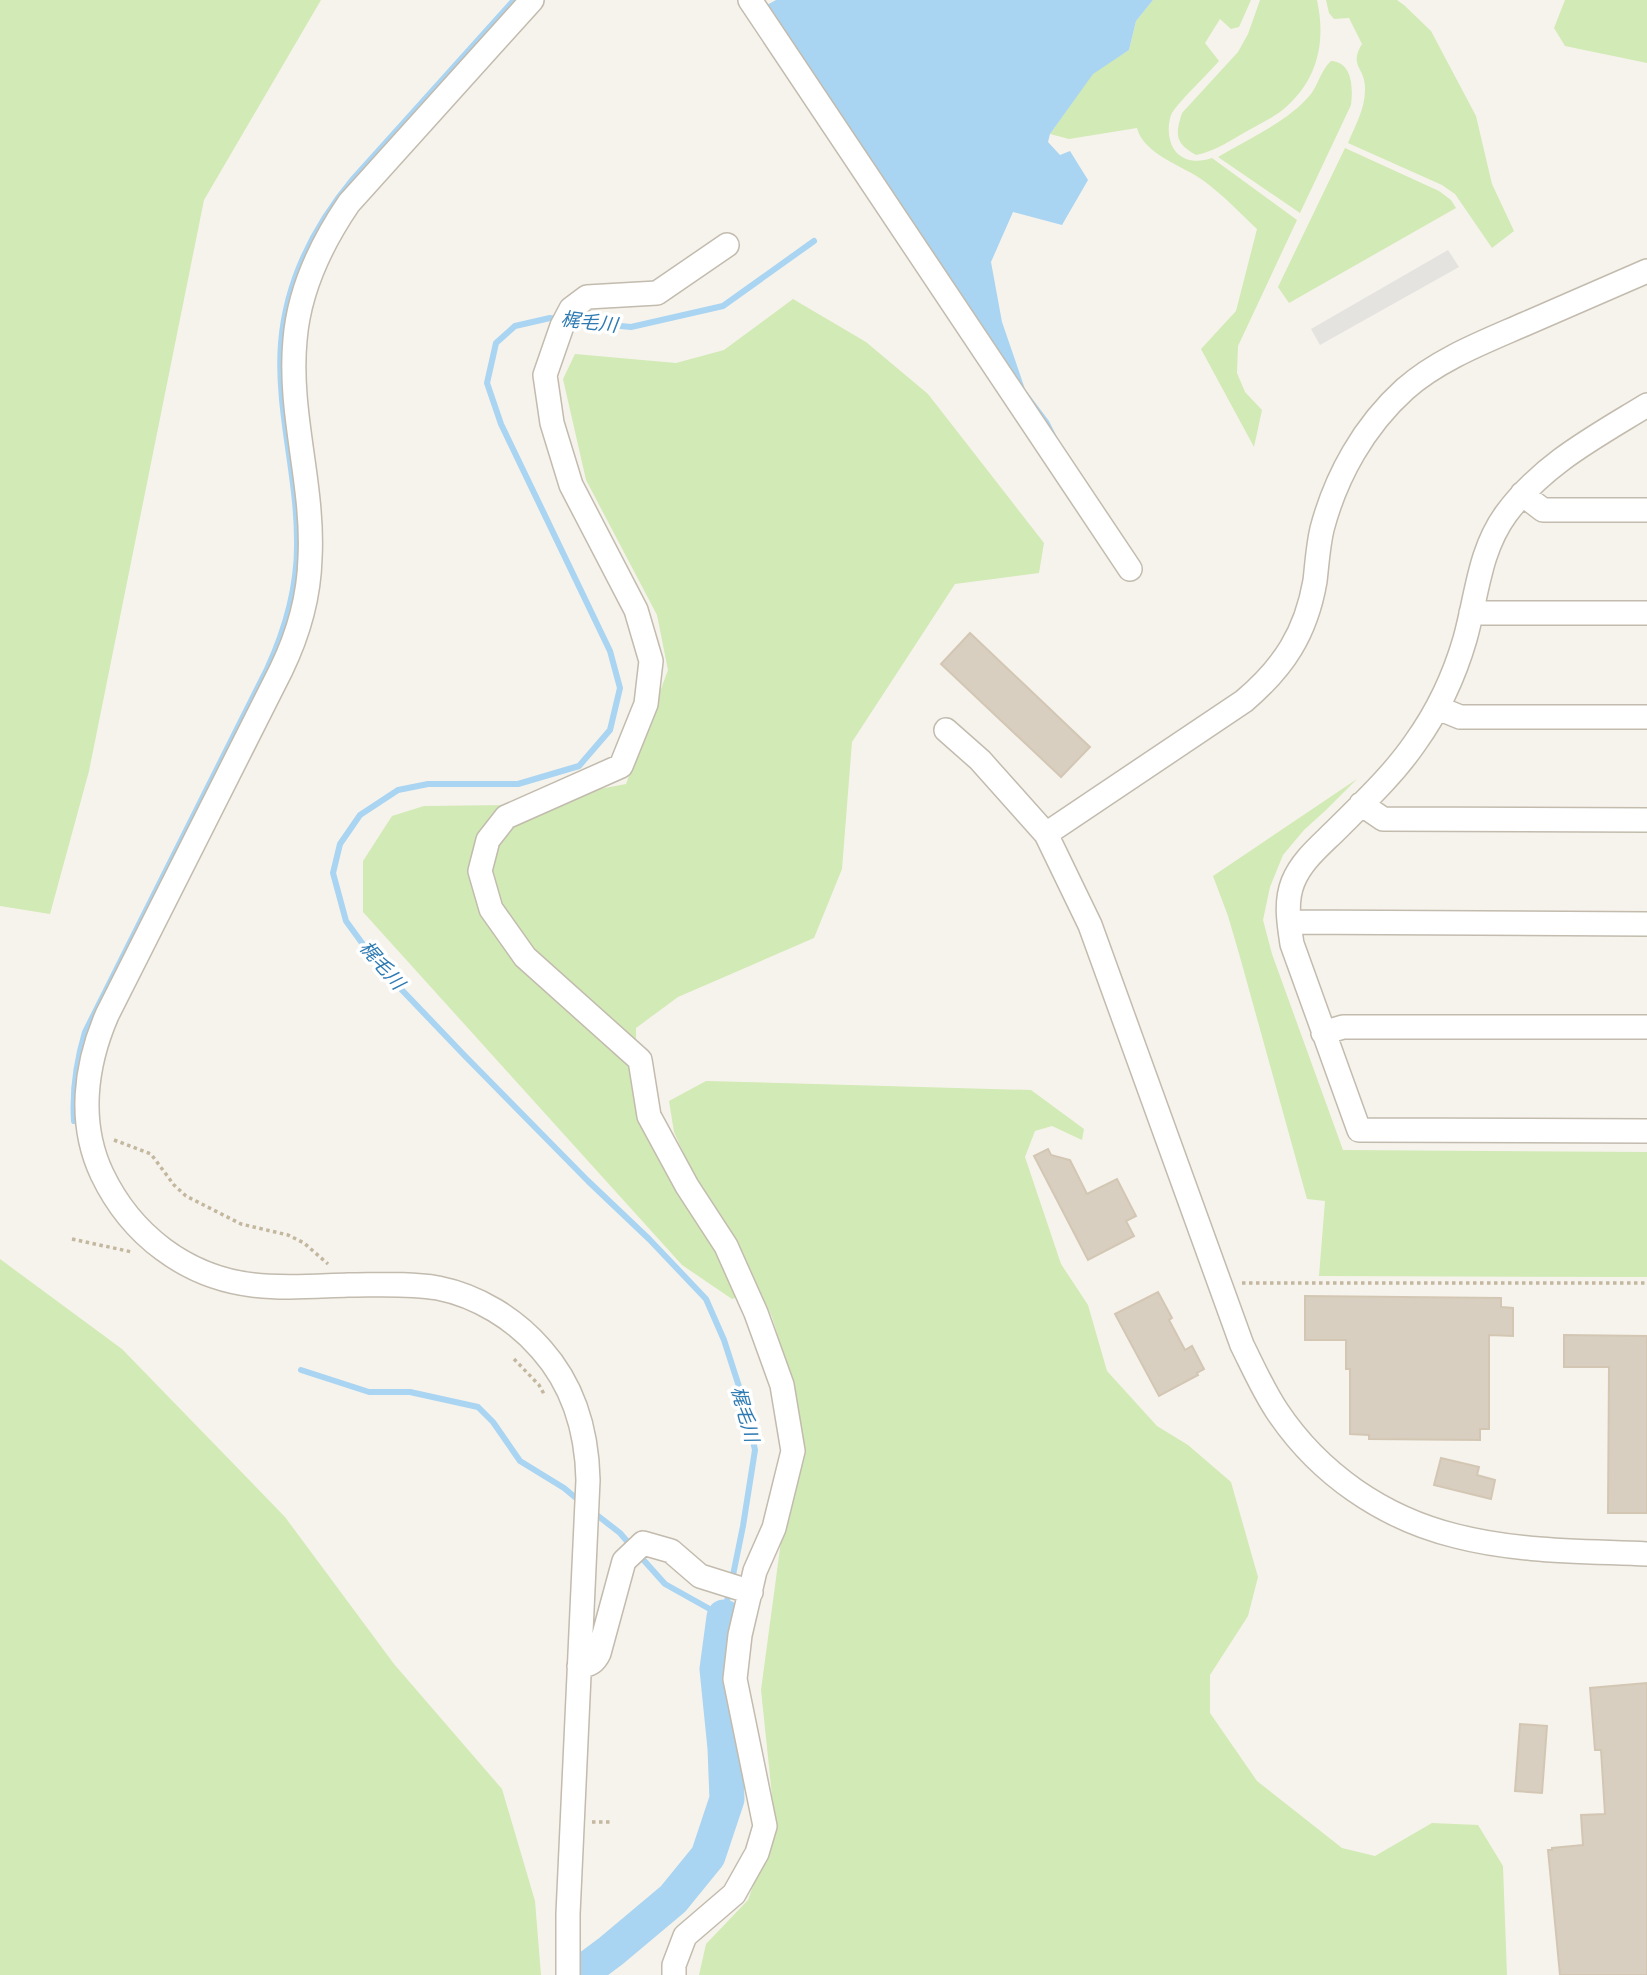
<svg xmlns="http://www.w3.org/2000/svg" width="1647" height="1975" font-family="'Fira Sans','Noto Sans JP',sans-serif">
<rect width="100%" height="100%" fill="#f6f3ec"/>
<path fill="#d2eab5" d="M 0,0 L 321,0 L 204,200 L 89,771 L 50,914 L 0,906 Z
M 1153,0 L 1251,0 L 1239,27 L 1231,29 L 1220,19 L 1205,43 L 1219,61 C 1209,73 1176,104 1171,115 C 1167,127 1168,142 1176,152 C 1186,163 1200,162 1212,158 L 1297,220 L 1238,346 L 1237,373 L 1245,392 L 1262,410 L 1254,447 L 1201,349 L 1236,311 L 1257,229 C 1240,213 1223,195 1204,181 C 1184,166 1144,155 1137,128 L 1069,139 L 1050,134 L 1093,73 L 1129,50 L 1136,21 Z
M 1260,0 L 1317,0 C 1326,41 1318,79 1286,107 C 1275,117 1261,123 1249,130 C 1231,140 1216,151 1196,155 C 1175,143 1175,135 1182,113 L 1238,52 L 1248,34 Z
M 1326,0 L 1397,0 L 1404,5 L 1431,31 L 1476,116 L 1492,184 L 1514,231 L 1492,248 L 1455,194 L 1442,185 L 1348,143 C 1355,126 1365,109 1365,90 C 1366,67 1348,67 1362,44 L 1349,18 L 1334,19 L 1329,13 Z
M 1565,0 L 1647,0 L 1647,63 L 1565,46 L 1554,28 Z
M 1331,61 C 1353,62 1353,89 1351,105 L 1300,213 L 1218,157 C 1249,138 1288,122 1311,94 C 1319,83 1321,70 1331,61 Z
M 1345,148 L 1439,191 L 1451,200 L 1456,208 L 1289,303 L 1278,287 Z
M 793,299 L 866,342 L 928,394 L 1044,543 L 1039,573 L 955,584 L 852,742 L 842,869 L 814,938 L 678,997 L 636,1028 C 636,1061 637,1098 645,1129 C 651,1150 664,1168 674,1186 C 697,1223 721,1258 741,1296 L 732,1299 L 682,1265 L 363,912 L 363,861 L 392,816 L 424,806 L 515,805 L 626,784 L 668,670 L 657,615 L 586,480 L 563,379 L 575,354 L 676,363 L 724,350 Z
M 1357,779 L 1326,810 L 1304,830 L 1283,855 L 1270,887 L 1263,920 L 1272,954 L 1343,1150 L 1647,1152 L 1647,1277 L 1319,1276 L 1325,1201 L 1307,1199 L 1240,957 L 1228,916 L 1213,876 Z
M 706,1081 L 1031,1090 L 1084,1129 L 1082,1140 L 1052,1126 L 1035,1131 L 1025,1157 L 1061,1264 L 1088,1305 L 1107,1371 L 1157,1426 L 1188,1445 L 1231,1482 L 1258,1577 L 1248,1616 L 1210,1675 L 1210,1713 L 1257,1781 L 1342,1848 L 1375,1856 L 1432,1823 L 1478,1825 L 1503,1866 L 1507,1975 L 699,1975 L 706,1944 L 748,1900 L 775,1824 L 761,1690 L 781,1541 L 798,1464 L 793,1384 L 772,1317 L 738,1242 L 697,1183 L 674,1132 L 669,1101 Z
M 0,1259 L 122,1349 L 285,1517 L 394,1664 L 502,1789 L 535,1901 L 541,1975 L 0,1975 Z"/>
<path fill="#e5e3e0" d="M 1448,250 L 1459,267 L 1320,345 L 1311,329 Z"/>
<path fill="#a9d4f2" d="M 776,0 L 1153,0 L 1136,21 L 1129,50 L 1093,74 L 1050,134 L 1048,142 L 1060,155 L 1070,151 L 1088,180 L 1062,225 L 1013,212 L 991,262 L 1002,322 L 1025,389 L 1049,421 L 1059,441 L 1059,448 L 765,6 Z"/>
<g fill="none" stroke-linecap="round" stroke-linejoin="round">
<path stroke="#a9d4f2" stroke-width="6" d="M 559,319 L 550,318 L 515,326 L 496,343 L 487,383 L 501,424 L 610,651 L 620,688 L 610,730 L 579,766 L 518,784 L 428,784 L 398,790 L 360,815 L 340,844 L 333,873 L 346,921 L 378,965 L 465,1056 L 588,1181 L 649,1239 L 706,1299 L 724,1340 L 745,1405 L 755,1450 L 743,1526 L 732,1580
M 570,321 L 631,327 L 723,306 L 814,241
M 74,1121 C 72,1090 76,1062 85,1032 L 267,669 C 286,628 298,586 297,540 C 297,474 276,409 281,343 C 286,281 314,226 353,179 L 514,0
M 301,1370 L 369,1392 L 410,1392 L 478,1407 L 493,1422 L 520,1461 L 564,1488 L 582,1503
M 593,1512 L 620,1533 L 632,1547
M 639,1555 L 665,1584 L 724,1617 L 729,1591"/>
<path stroke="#a9d4f2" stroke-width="35" d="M 579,1975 L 611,1951 L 673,1899 L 708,1856 L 727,1799 L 725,1748 L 717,1669 L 724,1617"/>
</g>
<path fill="#d8cfc1" stroke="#d3c7b4" stroke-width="2" d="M 970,633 L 1090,747 L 1061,777 L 941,664 Z
M 1048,1149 L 1051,1155 L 1070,1160 L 1087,1194 L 1117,1179 L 1136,1216 L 1126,1221 L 1134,1236 L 1088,1260 L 1034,1156 Z
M 1158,1292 L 1172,1318 L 1169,1320 L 1185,1350 L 1192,1346 L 1204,1369 L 1197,1373 L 1198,1375 L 1159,1396 L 1115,1314 Z
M 1305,1296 L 1501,1298 L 1501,1307 L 1513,1308 L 1513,1336 L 1489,1335 L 1489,1429 L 1480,1429 L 1480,1440 L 1369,1439 L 1369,1435 L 1350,1434 L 1350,1369 L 1346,1369 L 1346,1340 L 1305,1340 Z
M 1564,1335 L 1647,1336 L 1647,1513 L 1608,1513 L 1609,1367 L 1564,1367 Z
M 1441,1458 L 1479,1467 L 1477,1475 L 1495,1480 L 1491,1499 L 1434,1485 Z
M 1647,1683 L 1647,1975 L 1560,1975 L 1548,1850 L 1552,1850 L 1552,1848 L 1583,1845 L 1581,1815 L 1605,1814 L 1601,1750 L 1595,1750 L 1590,1688 Z
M 1520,1724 L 1547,1726 L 1542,1793 L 1515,1791 Z"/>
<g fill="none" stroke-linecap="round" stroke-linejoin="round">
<g stroke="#c2bbae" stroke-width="26">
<path id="minor" d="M 532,0 L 349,203 C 321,244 299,290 295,340 C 288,413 314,485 310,558 C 309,597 298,635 281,670 L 107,1015 C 85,1066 78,1123 102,1174 C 131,1235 186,1277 253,1285 C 284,1289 317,1286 348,1285 C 378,1285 408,1283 438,1288 C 478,1296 515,1319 541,1349 C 574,1386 587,1432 588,1480 L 568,1914 L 568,1975
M 750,0 L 1130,569
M 1647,405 C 1595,437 1543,464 1506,514 C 1479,551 1477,596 1465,639 C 1454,677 1438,711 1415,743 C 1393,775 1364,802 1337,829 C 1321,845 1302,860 1293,882 C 1285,902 1289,924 1292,944 L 1359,1130 L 1647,1131
M 1522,494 L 1543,510 L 1647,510
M 1471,613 L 1647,613
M 1438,708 L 1460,717 L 1647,717
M 946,730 L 980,760 L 1046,834 L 1090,925 L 1242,1345 C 1253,1367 1263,1390 1277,1411 C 1319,1474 1383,1518 1456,1536 C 1517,1552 1584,1551 1647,1554
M 1361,804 L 1383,819 L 1647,820
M 1046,834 L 1244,701 C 1284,667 1306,633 1315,581 C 1317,564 1318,546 1322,529 C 1336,476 1364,426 1405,389 C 1439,359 1484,342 1525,324 C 1566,306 1606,289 1647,271
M 1289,922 L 1647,924
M 1323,1033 L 1343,1027 L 1647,1027
M 579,1666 C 590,1665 595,1662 599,1653 L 624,1561 L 643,1543 L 671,1551 L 700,1576 L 751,1592
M 674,1975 L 674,1965 L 685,1936 L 734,1894 L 757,1853 L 765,1826 L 735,1679 L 740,1635 L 755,1571 L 774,1528 L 793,1451 L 782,1385 L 756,1313 L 726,1246 L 687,1186 L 649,1116 L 640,1060 L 525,957 L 491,909 L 480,871 L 488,840 L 506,817 L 621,766 L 646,704 L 651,661 L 636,610 L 571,485 L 552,423 L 545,375 L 562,326 L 571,309 L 587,297 L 657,293 L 727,245"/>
</g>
<path stroke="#c4b79f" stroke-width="3.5" stroke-dasharray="3.5 3.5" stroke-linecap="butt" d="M 114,1140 L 151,1154 L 174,1185 L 186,1196 L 241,1224 L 288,1235 L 304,1243 L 328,1264
M 72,1239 L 132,1252
M 1242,1283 L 1647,1283
M 514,1359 L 539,1385 L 544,1394
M 592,1822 L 610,1822"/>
<use href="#minor" stroke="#fff" stroke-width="23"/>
</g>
<g text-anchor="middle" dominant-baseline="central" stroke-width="7" stroke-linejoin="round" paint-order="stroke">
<g font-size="19" font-style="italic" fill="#2e7ab2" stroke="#fff">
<text transform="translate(589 322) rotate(7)">梶毛川</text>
<text transform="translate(382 965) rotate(49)">梶毛川</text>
<text transform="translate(745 1414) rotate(75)">梶毛川</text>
</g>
</g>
</svg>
